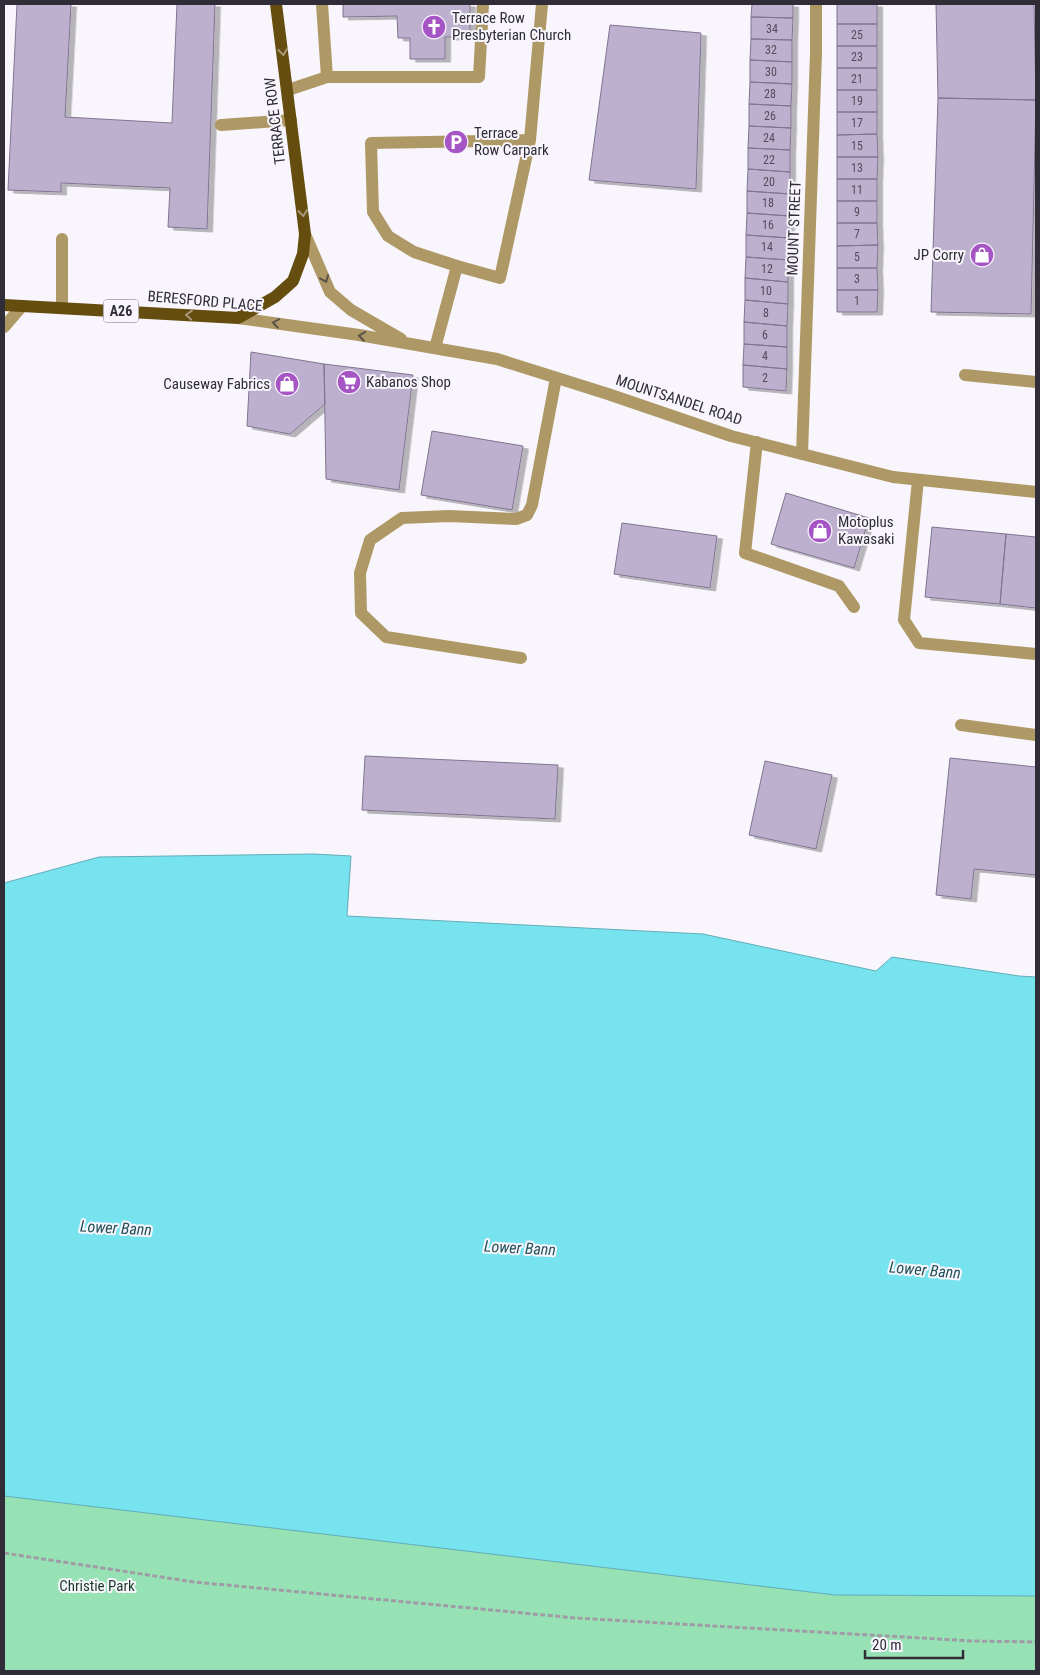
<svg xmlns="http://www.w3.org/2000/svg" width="1040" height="1675" font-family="'Roboto Condensed',sans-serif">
<defs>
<filter id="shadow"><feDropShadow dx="5.5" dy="3" stdDeviation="0" flood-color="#0004"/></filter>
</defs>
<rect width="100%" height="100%" fill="#f8f6fc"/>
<path fill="#97e2b4" d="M 1036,1460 L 1036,1671 L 4,1671 L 4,1464 Z"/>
<path fill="#77e3ef" stroke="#62acb8" d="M 313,854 L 351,856 L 347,916 L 703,934 L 876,971 L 892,957 L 1019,976 L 1036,977 L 1036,1596 L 835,1595 L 4,1496 L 4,883 L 99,857 Z"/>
<path fill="#bcb0ce" stroke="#807490" filter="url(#shadow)" d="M 17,4 L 71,4 L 65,117 L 172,123 L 177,4 L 215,4 L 207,229 L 168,227 L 170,188 L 61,183 L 61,192 L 8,190 Z
M 343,4 L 470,4 L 470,37 L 445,37 L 445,59 L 410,59 L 410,38 L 398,38 L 397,16 L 343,17 Z
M 752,4 L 793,4 L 793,18 L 751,17 Z
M 837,4 L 877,4 L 877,24 L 837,24 Z
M 936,4 L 1034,4 L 1036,100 L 938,98 Z
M 751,17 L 793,18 L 792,40 L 751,39 Z
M 837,24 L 877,24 L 877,46 L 837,46 Z
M 610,25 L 701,33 L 696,189 L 589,180 Z
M 751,39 L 792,40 L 792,62 L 750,60 Z
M 837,46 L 877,46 L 877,68 L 837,68 Z
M 750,60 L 792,62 L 792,84 L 750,82 Z
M 837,68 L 877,68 L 877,90 L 837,90 Z
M 750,82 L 792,84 L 791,106 L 749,104 Z
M 837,90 L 877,90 L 877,112 L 837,112 Z
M 938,98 L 1036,100 L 1031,314 L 931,312 Z
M 749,104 L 791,106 L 791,128 L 749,126 Z
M 837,112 L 877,112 L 877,134 L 837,135 Z
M 749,126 L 791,128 L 790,150 L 748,148 Z
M 877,134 L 878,157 L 837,157 L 837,135 Z
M 748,148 L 790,150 L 790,172 L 748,169 Z
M 837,157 L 878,157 L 877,179 L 837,179 Z
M 748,169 L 790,172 L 790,194 L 747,191 Z
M 837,179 L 877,179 L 877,201 L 837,201 Z
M 747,191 L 790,194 L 789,216 L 747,213 Z
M 837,201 L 877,201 L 877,223 L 837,223 Z
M 747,213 L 789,216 L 789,238 L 746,235 Z
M 837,223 L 877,223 L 878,245 L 837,246 Z
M 746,235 L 789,238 L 788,260 L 746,257 Z
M 878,245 L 877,268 L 837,268 L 837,246 Z
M 746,257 L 788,260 L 788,282 L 745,278 Z
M 837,268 L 877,268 L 878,290 L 837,290 Z
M 745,278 L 788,282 L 788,304 L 745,300 Z
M 837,290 L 878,290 L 877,312 L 837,312 Z
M 745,300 L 788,304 L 787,326 L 744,322 Z
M 744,322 L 787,326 L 787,347 L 744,344 Z
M 744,344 L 787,347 L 787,369 L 743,365 Z
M 251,352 L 324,364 L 325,404 L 290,434 L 247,426 Z
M 324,364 L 413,375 L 399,490 L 326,479 Z
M 743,365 L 787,369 L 786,391 L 743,387 Z
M 432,431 L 523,446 L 512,510 L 421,495 Z
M 786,493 L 869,518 L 854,568 L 771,544 Z
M 622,523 L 717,536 L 710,588 L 614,574 Z
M 932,527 L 1006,534 L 1000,604 L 925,597 Z
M 1006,534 L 1036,537 L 1036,608 L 1000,604 Z
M 365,756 L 558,765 L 555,819 L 362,810 Z
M 950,758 L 1036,767 L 1036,875 L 974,869 L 971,899 L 936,895 Z
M 765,761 L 832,775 L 816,849 L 749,835 Z"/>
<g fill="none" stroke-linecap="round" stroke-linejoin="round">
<path stroke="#9f9ca5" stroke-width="3" stroke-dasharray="5 2.5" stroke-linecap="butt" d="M 4,1553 L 194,1582 L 576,1618 L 973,1641 L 1036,1642"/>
<path stroke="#ae9966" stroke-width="12" d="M 322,4 L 327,77
M 288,90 L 327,77 L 479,77 L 483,4
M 221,125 L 291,120
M 530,140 L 542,4
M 62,307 L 62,239
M 4,327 L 22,306
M 435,348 L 457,266 L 500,278 L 530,140 L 371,143 L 373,212 L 388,236 L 414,252 L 457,266
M 965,375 L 1036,382
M 757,442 L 745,553 L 839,586 L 854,607
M 918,480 L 904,620 L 919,643 L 1036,654
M 521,658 L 386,637 L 361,613 L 360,573 L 370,540 L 402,518 L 449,516 L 516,519 L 527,515 L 532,505 L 556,378
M 961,725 L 1036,735"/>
<path stroke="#ae9966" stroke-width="12" d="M 802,454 L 816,53 L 816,4"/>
<path stroke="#ae9966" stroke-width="12" d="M 305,234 L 330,292 L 351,310 L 401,339
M 238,318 L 359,335 L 497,359 L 608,394 L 731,436 L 893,477 L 1036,492"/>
<path stroke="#644d0e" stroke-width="12" d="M 4,305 L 238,318 L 275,297 L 293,281 L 303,254 L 305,234 L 276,4"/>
</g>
<defs><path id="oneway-chevron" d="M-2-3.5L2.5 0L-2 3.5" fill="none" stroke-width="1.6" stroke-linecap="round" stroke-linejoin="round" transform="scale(1.25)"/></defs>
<g stroke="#a79979">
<use href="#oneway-chevron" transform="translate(283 52) rotate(83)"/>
<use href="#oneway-chevron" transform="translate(303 213) rotate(83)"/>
<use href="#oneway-chevron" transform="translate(189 315) rotate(-176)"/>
</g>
<g stroke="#5c5248">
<use href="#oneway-chevron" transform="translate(325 279) rotate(67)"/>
<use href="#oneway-chevron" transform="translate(276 323) rotate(-172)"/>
<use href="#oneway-chevron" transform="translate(362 336) rotate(-171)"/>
</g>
<defs>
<g id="church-disc" transform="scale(1.25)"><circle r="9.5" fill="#a655c5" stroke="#f8f6fc"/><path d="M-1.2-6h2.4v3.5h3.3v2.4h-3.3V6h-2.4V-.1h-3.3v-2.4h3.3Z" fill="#fff"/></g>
<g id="parking-disc" transform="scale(1.25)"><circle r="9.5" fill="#a655c5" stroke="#f8f6fc"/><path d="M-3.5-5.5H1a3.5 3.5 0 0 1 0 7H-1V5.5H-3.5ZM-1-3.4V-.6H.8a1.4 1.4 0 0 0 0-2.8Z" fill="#fff"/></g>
<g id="shop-disc" transform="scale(1.25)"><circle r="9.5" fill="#a655c5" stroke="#f8f6fc"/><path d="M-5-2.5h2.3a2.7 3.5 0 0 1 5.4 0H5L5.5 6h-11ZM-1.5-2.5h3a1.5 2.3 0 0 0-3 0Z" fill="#fff"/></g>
<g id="supermarket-disc" transform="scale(1.25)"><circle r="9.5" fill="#a655c5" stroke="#f8f6fc"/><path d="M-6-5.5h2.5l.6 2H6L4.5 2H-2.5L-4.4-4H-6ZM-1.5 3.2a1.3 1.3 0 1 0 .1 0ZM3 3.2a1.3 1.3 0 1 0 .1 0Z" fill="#fff"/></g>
</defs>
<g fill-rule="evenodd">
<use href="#church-disc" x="434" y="27"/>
<use href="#parking-disc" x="456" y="142"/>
<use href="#shop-disc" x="982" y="255"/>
<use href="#supermarket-disc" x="349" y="382"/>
<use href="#shop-disc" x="287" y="384"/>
<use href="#shop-disc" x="820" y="531"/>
</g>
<g text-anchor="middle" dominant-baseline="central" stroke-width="4" stroke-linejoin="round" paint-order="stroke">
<g font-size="12" fill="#534d5e">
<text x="772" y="29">34</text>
<text x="857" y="35">25</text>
<text x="771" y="50">32</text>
<text x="857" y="57">23</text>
<text x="771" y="72">30</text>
<text x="857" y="79">21</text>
<text x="770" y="94">28</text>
<text x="857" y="101">19</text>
<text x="770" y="116">26</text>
<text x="857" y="123">17</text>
<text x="769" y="138">24</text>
<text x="857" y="146">15</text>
<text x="769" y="160">22</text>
<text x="857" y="168">13</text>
<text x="769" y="182">20</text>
<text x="857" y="190">11</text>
<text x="768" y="203">18</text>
<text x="857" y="212">9</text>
<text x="768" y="225">16</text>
<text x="857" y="234">7</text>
<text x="767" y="247">14</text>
<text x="857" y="257">5</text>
<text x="767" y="269">12</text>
<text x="857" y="279">3</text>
<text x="766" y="291">10</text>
<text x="857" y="301">1</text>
<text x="766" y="313">8</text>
<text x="765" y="335">6</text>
<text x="765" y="356">4</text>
<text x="765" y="378">2</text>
</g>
<rect fill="#f8f6fc" stroke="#6c6973" stroke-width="1" x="103.5" y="299.5" width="35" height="23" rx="4"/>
<g font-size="14" font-weight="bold" fill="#302c38">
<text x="121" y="311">A26</text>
</g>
<g font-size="15" fill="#302c38" stroke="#f8f6fc" text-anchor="start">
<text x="452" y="18">Terrace Row<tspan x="452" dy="17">Presbyterian Church</tspan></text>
<text x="474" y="133">Terrace<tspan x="474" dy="17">Row Carpark</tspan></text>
<text x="964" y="255" text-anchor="end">JP Corry</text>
<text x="366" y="382">Kabanos Shop</text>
<text x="270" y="384" text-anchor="end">Causeway Fabrics</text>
<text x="838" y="522">Motoplus<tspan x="838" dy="17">Kawasaki</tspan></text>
</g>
<g font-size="15" fill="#302c38" stroke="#f8f6fc">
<text transform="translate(275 121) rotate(-97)">TERRACE ROW</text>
<text transform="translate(794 228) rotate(-88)">MOUNT STREET</text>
<text transform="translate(205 301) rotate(5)">BERESFORD PLACE</text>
<text transform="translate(679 400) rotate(18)">MOUNTSANDEL ROAD</text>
</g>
<g font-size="15" fill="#183a27" stroke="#f8f6fc">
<text x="97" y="1586">Christie Park</text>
</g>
<g font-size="16" font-style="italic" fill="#225258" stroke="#f8f6fc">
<text transform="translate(116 1228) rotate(3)">Lower Bann</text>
<text transform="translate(520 1248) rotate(3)">Lower Bann</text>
<text transform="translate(925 1270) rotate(5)">Lower Bann</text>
</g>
</g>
<rect width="1040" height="1675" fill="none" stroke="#302c38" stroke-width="10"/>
<path d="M865 1650v8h98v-8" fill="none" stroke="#302c38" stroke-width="2.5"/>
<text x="872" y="1650" font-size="15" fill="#302c38" stroke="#f8f6fc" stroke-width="4" paint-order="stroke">20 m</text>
</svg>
